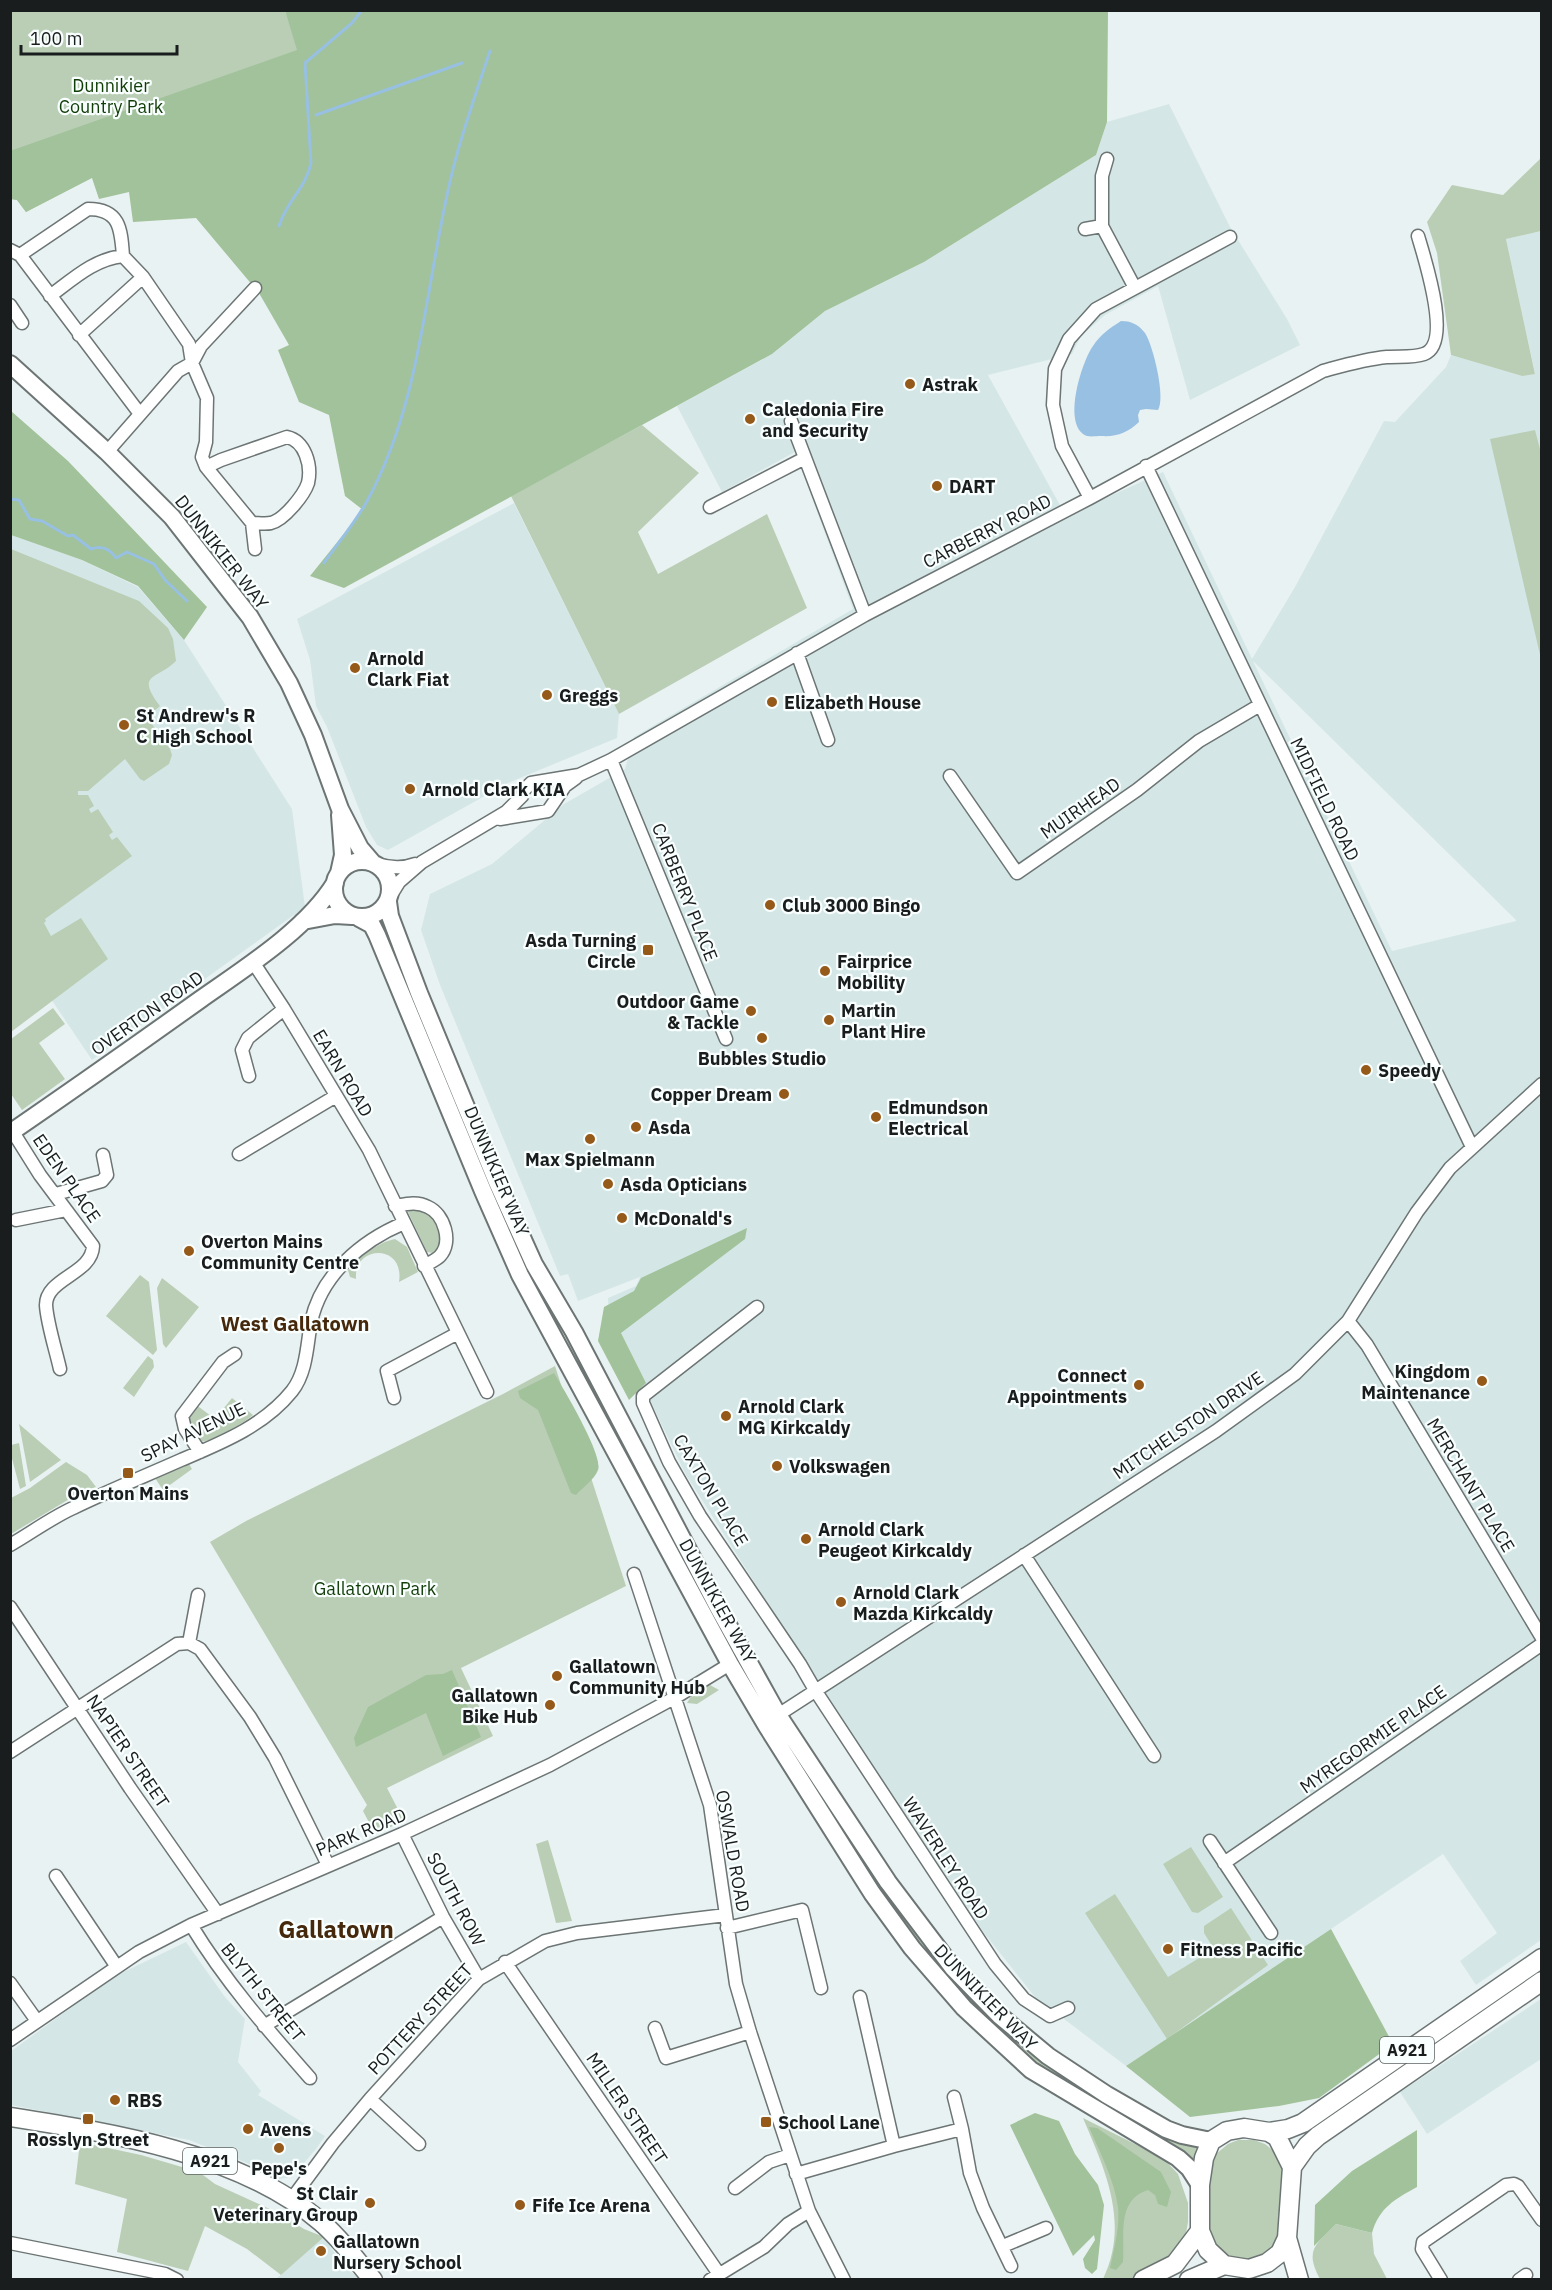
<svg xmlns="http://www.w3.org/2000/svg" width="1552" height="2290" font-family="'IBM Plex Sans',sans-serif">
<rect width="100%" height="100%" fill="#e9f2f2"/>
<path fill="#d4e7e6" fill-rule="evenodd" d="M 1169,104 L 1230,227 L 1287,319 L 1300,345 L 1190,400 L 1158,286 L 1105,315 L 1081,336 L 1072,354 L 988,375 L 1066,516 L 1163,472 L 1252,659 L 1295,587 L 1384,421 L 1395,422 L 1446,367 L 1451,355 L 1522,376 L 1535,373 L 1506,239 L 1541,231 L 1541,1940 L 1476,1985 L 1460,1961 L 1497,1933 L 1443,1854 L 1126,2066 L 1035,1997 L 984,1933 L 813,1674 L 686,1475 L 654,1409 L 635,1381 L 609,1329 L 608,1298 L 636,1286 L 640,1277 L 578,1301 L 568,1274 L 560,1276 L 440,985 L 421,930 L 430,894 L 492,864 L 564,804 L 625,769 L 634,737 L 853,609 L 795,452 L 722,492 L 677,406 L 772,354 L 825,311 L 924,262 L 1096,155 L 1107,122 ZM 1253,661 L 1516,920 L 1516,921 L 1392,951 Z
M 514,503 L 619,714 L 617,738 L 508,783 L 388,850 L 377,845 L 366,827 L 327,727 L 316,706 L 310,660 L 297,619 Z
M 11,535 L 82,560 L 138,587 L 184,640 L 292,809 L 305,907 L 92,1060 L 53,1002 L 11,956 Z
M 186,1942 L 225,1997 L 245,2019 L 238,2062 L 261,2091 L 258,2095 L 325,2136 L 316,2149 L 292,2177 L 279,2179 L 247,2163 L 189,2140 L 11,2105 L 11,2051 L 115,1976 Z
M 1541,1999 L 1541,2059 L 1427,2134 L 1400,2092 Z
M 324,2237 L 342,2265 L 360,2279 L 276,2279 Z"/>
<path fill="#baceb6" d="M 10,11 L 285,11 L 309,84 L 91,178 L 26,212 L 17,200 L 11,199 Z
M 1541,158 L 1541,231 L 1506,239 L 1535,374 L 1522,376 L 1451,355 L 1437,253 L 1427,222 L 1452,185 L 1503,195 Z
M 642,425 L 699,473 L 638,532 L 658,574 L 767,514 L 807,608 L 619,714 L 511,496 Z
M 1535,430 L 1542,457 L 1541,659 L 1490,439 Z
M 11,549 L 139,601 L 168,628 L 173,639 L 176,661 C 157,680 135,673 160,706 L 147,717 L 170,749 L 172,755 L 169,764 L 144,781 L 140,779 L 125,759 L 88,791 L 78,791 L 78,795 L 88,795 L 94,806 L 89,809 L 91,813 L 98,809 L 113,832 L 109,835 L 112,840 L 117,837 L 132,856 L 45,919 L 46,921 L 44,923 L 51,936 L 81,918 L 108,959 L 11,1032 Z
M 53,1008 L 65,1024 L 39,1043 L 65,1079 L 22,1110 L 11,1094 L 11,1039 Z
M 411,1209 C 426,1209 442,1220 443,1237 C 443,1241 439,1247 438,1251 L 433,1253 L 427,1252 L 408,1212 Z
M 395,1239 L 407,1247 L 418,1272 L 399,1282 C 405,1243 353,1245 356,1279 L 350,1277 L 348,1270 C 358,1257 379,1242 395,1239 Z
M 140,1275 L 149,1282 L 157,1350 L 153,1355 L 106,1316 Z
M 162,1278 L 199,1307 L 166,1348 L 163,1344 L 157,1288 Z
M 148,1356 L 153,1360 L 154,1367 L 134,1397 L 123,1388 Z
M 584,1360 L 658,1501 L 677,1546 L 725,1639 L 723,1640 L 578,1363 Z
M 555,1366 L 626,1586 L 461,1668 L 493,1736 L 387,1788 L 404,1821 L 375,1834 L 363,1811 L 367,1805 L 210,1542 L 246,1521 L 503,1394 Z
M 232,1398 L 253,1415 C 242,1424 211,1443 198,1442 L 187,1420 L 195,1404 L 215,1419 Z
M 19,1424 L 61,1460 L 30,1482 Z
M 19,1443 L 26,1486 L 20,1489 L 10,1451 L 11,1445 Z
M 66,1462 L 87,1475 L 96,1487 L 71,1498 L 11,1534 L 11,1498 L 30,1488 Z
M 189,1464 L 192,1469 L 163,1490 L 155,1478 Z
M 710,1685 L 719,1690 L 697,1704 L 687,1703 L 693,1693 Z
M 548,1840 L 572,1921 L 556,1923 L 536,1844 Z
M 1191,1847 L 1223,1897 L 1198,1913 L 1192,1912 L 1163,1864 Z
M 860,1852 L 908,1923 L 942,1966 L 1078,2086 L 1160,2135 L 1158,2141 L 1057,2079 L 987,2021 L 914,1943 L 856,1855 Z
M 1115,1894 L 1168,1977 L 1214,1949 L 1204,1933 L 1204,1926 L 1231,1908 L 1268,1965 L 1167,2039 L 1085,1913 Z
M 1083,2118 L 1163,2158 L 1178,2174 L 1188,2203 L 1188,2222 L 1185,2239 L 1166,2264 L 1131,2279 L 1103,2279 C 1130,2223 1105,2170 1083,2118 Z
M 1167,2138 L 1203,2149 L 1196,2165 L 1164,2144 Z
M 1238,2140 L 1254,2140 L 1265,2144 L 1275,2152 L 1283,2165 L 1282,2233 L 1270,2253 L 1241,2263 L 1220,2254 L 1207,2230 L 1208,2175 L 1211,2163 L 1216,2154 L 1228,2144 Z
M 80,2142 L 141,2155 L 199,2172 L 215,2184 L 274,2211 L 304,2229 L 324,2237 L 281,2275 L 247,2249 L 205,2226 L 188,2271 L 117,2252 L 127,2199 L 75,2184 Z
M 1336,2224 L 1372,2233 L 1374,2254 L 1387,2279 L 1320,2279 C 1304,2250 1316,2244 1336,2224 Z"/>
<path fill="#a1c29a" d="M 285,11 L 1108,11 L 1107,122 L 1096,155 L 924,262 L 825,311 L 772,354 L 344,588 L 310,576 L 363,510 L 345,496 L 329,415 L 299,402 L 278,350 L 289,345 L 259,293 L 196,218 L 133,222 L 129,192 L 99,199 L 92,178 L 26,212 L 17,200 L 11,199 L 10,151 L 297,50 Z
M 11,411 L 68,461 L 207,607 L 184,640 L 138,586 L 82,560 L 11,535 Z
M 747,1228 L 745,1239 L 621,1333 L 646,1383 L 629,1400 L 598,1341 L 604,1307 L 634,1291 L 641,1278 Z
M 554,1373 C 563,1388 604,1456 598,1470 C 595,1479 582,1488 576,1495 L 571,1493 L 538,1410 L 520,1398 L 518,1391 Z
M 452,1670 L 481,1737 L 443,1756 L 426,1713 L 356,1747 L 354,1738 L 368,1707 L 426,1675 L 443,1674 Z
M 1331,1929 L 1393,2044 L 1319,2098 L 1279,2106 L 1190,2117 L 1126,2066 Z
M 1035,2113 L 1059,2121 L 1075,2154 L 1098,2185 L 1104,2205 L 1097,2269 L 1092,2274 L 1085,2268 L 1083,2259 L 1095,2240 L 1094,2235 L 1073,2256 L 1010,2125 Z
M 1089,2127 L 1097,2128 L 1161,2172 L 1171,2192 L 1167,2207 L 1158,2204 L 1155,2195 L 1148,2190 C 1116,2200 1125,2236 1123,2262 L 1116,2270 L 1110,2268 C 1114,2249 1120,2227 1118,2207 C 1114,2179 1100,2153 1089,2127 Z
M 1417,2130 L 1417,2187 C 1395,2199 1379,2208 1372,2233 L 1336,2224 L 1314,2246 L 1315,2205 L 1352,2171 Z"/>
<path fill="#98c0e2" d="M 1121,321 C 1131,321 1138,324 1145,333 C 1153,345 1166,398 1158,410 L 1146,409 L 1140,410 L 1138,415 L 1139,422 C 1127,433 1117,437 1101,436 C 1097,436 1091,437 1087,436 C 1061,426 1082,361 1093,346 C 1100,335 1110,328 1121,321 Z"/>
<g fill="none" stroke-linecap="round" stroke-linejoin="round">
<path stroke="#98c0e2" stroke-width="3" d="M 316,115 L 462,63
M 279,226 C 286,202 306,188 311,163 L 305,63 L 352,23 L 362,10
M 10,499 L 19,500 L 30,519 L 42,521 L 68,536 L 73,535 L 91,549 C 102,545 110,549 116,558 L 127,552 L 154,564 L 165,580 L 187,601
M 324,563 C 338,543 354,524 366,503 C 423,400 425,281 453,169 C 463,129 477,90 490,51"/>
<g stroke="#6c7574" stroke-width="15">
<path id="street" d="M 1107,159 L 1102,176 L 1102,226 L 1135,288
M 1085,229 L 1102,226
M 10,250 L 20,255 L 140,414
M 20,255 L 88,209 C 120,209 121,229 123,256
M 50,296 C 73,279 94,259 123,256 L 143,277 L 189,344 L 192,363 L 207,398 L 206,442 L 202,457 L 206,467 L 252,523 C 258,523 265,524 271,523 C 284,520 304,495 308,483 C 312,465 305,441 287,437 L 221,460 L 206,467
M 10,305 L 22,323
M 79,335 L 143,277
M 791,421 L 865,615
M 107,452 L 178,371 L 192,363 L 201,346 L 255,288
M 1146,466 L 1472,1147
M 1090,498 L 1062,446 L 1053,405 L 1055,369 L 1069,339 L 1096,309 L 1230,237
M 710,507 L 805,458
M 252,523 L 255,549
M 797,653 L 828,740
M 611,760 L 726,1039
M 950,776 L 1017,873 L 1137,790 L 1199,741 L 1260,705
M 500,819 L 548,811 L 565,786 L 576,778
M 377,864 C 390,868 402,869 415,864
M 391,895 L 399,882 L 422,862 L 506,812 L 522,796 L 523,791 L 531,783 L 579,775 L 611,760 L 865,615 L 1090,498 L 1323,371 C 1345,365 1365,359 1387,357 C 1399,356 1413,358 1424,354 C 1453,344 1424,257 1418,236
M 253,962 L 284,1009 L 369,1150 L 487,1392
M 249,1076 L 242,1050 L 248,1038 L 284,1009
M 13,1132 L 40,1175 L 93,1246 C 92,1274 46,1278 46,1305 C 47,1323 56,1351 60,1369
M 239,1154 L 336,1096
M 56,1194 L 102,1181 L 107,1175 L 103,1155
M 395,1206 C 406,1204 417,1201 428,1207 C 444,1214 453,1242 440,1256 C 436,1260 429,1263 424,1266
M 16,1220 L 66,1210
M 757,1307 L 643,1396 L 643,1403 L 669,1462 L 700,1516 L 800,1664 L 815,1690 L 995,1964 L 1024,1999 L 1050,2016 L 1068,2008
M 1348,1321 L 1367,1345 L 1542,1638
M 394,1398 L 387,1371 L 458,1333
M 200,1452 L 185,1429 L 182,1416 L 223,1362 L 235,1354
M 10,1545 C 31,1533 51,1518 73,1508 C 108,1491 145,1476 181,1460 C 221,1443 264,1426 292,1391 C 307,1372 307,1344 311,1322 C 321,1275 361,1241 404,1223
M 1024,1555 L 1154,1756
M 634,1574 L 710,1805 L 736,1984 L 750,2032 L 809,2211 L 844,2280
M 10,1607 L 130,1788 L 218,1914
M 189,1643 L 198,1595
M 778,1715 L 1216,1431 L 1295,1374 L 1348,1321 L 1417,1212 L 1450,1168 L 1542,1084
M 10,1752 L 177,1644 L 189,1643 L 200,1649 L 250,1717 L 275,1758 L 328,1865
M 402,1834 L 443,1917 L 479,1979
M 1210,1841 L 1271,1933
M 1224,1863 L 1542,1644
M 56,1876 L 117,1967
M 191,1925 C 225,1981 267,2029 310,2078
M 727,1928 L 802,1910 L 821,1988
M 505,1962 L 719,2274
M 10,1983 L 37,2021
M 264,2026 L 443,1917
M 655,2028 L 666,2058 L 750,2032
M 10,2040 L 139,1952 L 191,1925 L 402,1834 L 550,1765 L 676,1697 L 730,1664
M 370,2099 L 419,2144
M 962,2129 L 970,2173 L 983,2208 L 1011,2266
M 894,2146 L 962,2129 L 954,2097
M 796,2174 L 894,2146 L 860,1997
M 735,2188 L 769,2162 L 790,2155
M 291,2200 L 333,2143 L 370,2099 L 479,1979 L 545,1941 L 577,1933 L 726,1915
M 10,2243 L 165,2274 L 177,2280
M 1003,2246 L 1046,2228
M 710,2280 L 764,2247 L 788,2224 L 809,2211
M 1441,2280 L 1422,2249 L 1423,2242 L 1506,2185 L 1514,2184 L 1518,2186 L 1542,2220
M 1519,2280 L 1526,2275"/>
</g>
<g stroke="#6c7574" stroke-width="20">
<path id="secondary" d="M 10,364 L 107,452 L 172,517 L 250,617 L 289,683 L 313,735 L 340,809 L 360,848 L 372,862
M334 889a28 28 0 1 1 56 0a28 28 0 1 1-56 0Z
M 339,873 L 343,855 L 340,815
M 388,902 L 390,916 L 419,993 L 497,1182 L 534,1264 L 574,1332 L 718,1607 L 778,1715 L 888,1882 L 953,1968 L 999,2015 L 1048,2056 L 1107,2095 L 1166,2129 L 1182,2135 L 1211,2141
M 359,918 L 372,925 L 377,935 L 483,1191 L 520,1275 L 730,1664 L 766,1725 L 872,1893 L 912,1948 L 964,2008 L 1031,2070 L 1178,2158 L 1189,2168 L 1200,2185
M 303,921 L 335,915 L 352,916
M 10,1133 C 74,1089 138,1044 201,999 C 245,968 307,929 335,883"/>
</g>
<g stroke="#6c7574" stroke-width="21">
<path id="primary" d="M 10,2117 C 112,2133 241,2153 321,2222 C 341,2239 356,2260 373,2280
M 1244,2128 L 1269,2132 L 1277,2137 L 1292,2167 L 1287,2238 L 1280,2253 L 1267,2263 L 1249,2269 L 1224,2265 L 1208,2250 L 1200,2231 L 1200,2185 L 1204,2158 L 1211,2141 L 1227,2131 Z
M 1269,2132 L 1288,2129 L 1303,2123 L 1542,1958
M 1292,2167 L 1307,2146 L 1318,2136 L 1542,1981
M 1287,2238 L 1299,2280
M 1143,2280 L 1175,2264 L 1200,2231
M 1189,2280 L 1224,2265"/>
</g>
<use href="#street" stroke="#fff" stroke-width="12"/>
<use href="#secondary" stroke="#fff" stroke-width="16"/>
<use href="#primary" stroke="#fff" stroke-width="18"/>
</g>
<g fill="#95591a" stroke="#f9fffe" stroke-width="2">
<circle cx="910" cy="384" r="6"/>
<circle cx="750" cy="419" r="6"/>
<circle cx="937" cy="486" r="6"/>
<circle cx="355" cy="668" r="6"/>
<circle cx="547" cy="695" r="6"/>
<circle cx="772" cy="702" r="6"/>
<circle cx="124" cy="725" r="6"/>
<circle cx="410" cy="789" r="6"/>
<circle cx="770" cy="905" r="6"/>
<rect x="642" y="944" width="12" height="12" rx="3"/>
<circle cx="825" cy="971" r="6"/>
<circle cx="751" cy="1011" r="6"/>
<circle cx="829" cy="1020" r="6"/>
<circle cx="762" cy="1038" r="6"/>
<circle cx="1366" cy="1070" r="6"/>
<circle cx="784" cy="1094" r="6"/>
<circle cx="876" cy="1117" r="6"/>
<circle cx="636" cy="1127" r="6"/>
<circle cx="590" cy="1139" r="6"/>
<circle cx="608" cy="1184" r="6"/>
<circle cx="622" cy="1218" r="6"/>
<circle cx="189" cy="1251" r="6"/>
<circle cx="1482" cy="1381" r="6"/>
<circle cx="1139" cy="1385" r="6"/>
<circle cx="726" cy="1416" r="6"/>
<circle cx="777" cy="1466" r="6"/>
<rect x="122" y="1467" width="12" height="12" rx="3"/>
<circle cx="806" cy="1539" r="6"/>
<circle cx="841" cy="1602" r="6"/>
<circle cx="557" cy="1676" r="6"/>
<circle cx="550" cy="1705" r="6"/>
<circle cx="1168" cy="1949" r="6"/>
<circle cx="115" cy="2100" r="6"/>
<rect x="82" y="2113" width="12" height="12" rx="3"/>
<rect x="760" y="2116" width="12" height="12" rx="3"/>
<circle cx="248" cy="2129" r="6"/>
<circle cx="279" cy="2148" r="6"/>
<circle cx="370" cy="2203" r="6"/>
<circle cx="520" cy="2205" r="6"/>
<circle cx="321" cy="2251" r="6"/>
</g>
<g text-anchor="middle" dominant-baseline="central" stroke-width="4.5" stroke-linejoin="round" paint-order="stroke">
<g fill="#f9fffe" stroke="#5d6160" stroke-width="1.5">
<rect x="1380" y="2037" width="54" height="26" rx="4.5"/>
<rect x="183" y="2148" width="54" height="26" rx="4.5"/>
</g>
<g font-size="16" font-weight="bold" fill="#1a1d1d">
<text x="1407" y="2050">A921</text>
<text x="210" y="2161">A921</text>
</g>
<g font-size="18" fill="#103c05" stroke="#f9fffe">
<text x="111" y="85">Dunnikier<tspan x="111" dy="21">Country Park</tspan></text>
<text x="375" y="1588">Gallatown Park</text>
</g>
<g font-size="18" font-weight="bold" fill="#1a1d1d" stroke="#f9fffe" text-anchor="start">
<text x="922" y="384">Astrak</text>
<text x="762" y="409">Caledonia Fire<tspan x="762" dy="21">and Security</tspan></text>
<text x="949" y="486">DART</text>
<text x="367" y="658">Arnold<tspan x="367" dy="21">Clark Fiat</tspan></text>
<text x="559" y="695">Greggs</text>
<text x="784" y="702">Elizabeth House</text>
<text x="136" y="715">St Andrew's R<tspan x="136" dy="21">C High School</tspan></text>
<text x="422" y="789">Arnold Clark KIA</text>
<text x="782" y="905">Club 3000 Bingo</text>
<text x="636" y="940" text-anchor="end">Asda Turning<tspan x="636" dy="21">Circle</tspan></text>
<text x="837" y="961">Fairprice<tspan x="837" dy="21">Mobility</tspan></text>
<text x="739" y="1001" text-anchor="end">Outdoor Game<tspan x="739" dy="21">&amp; Tackle</tspan></text>
<text x="841" y="1010">Martin<tspan x="841" dy="21">Plant Hire</tspan></text>
<text x="762" y="1058" text-anchor="middle">Bubbles Studio</text>
<text x="1378" y="1070">Speedy</text>
<text x="772" y="1094" text-anchor="end">Copper Dream</text>
<text x="888" y="1107">Edmundson<tspan x="888" dy="21">Electrical</tspan></text>
<text x="648" y="1127">Asda</text>
<text x="590" y="1159" text-anchor="middle">Max Spielmann</text>
<text x="620" y="1184">Asda Opticians</text>
<text x="634" y="1218">McDonald's</text>
<text x="201" y="1241">Overton Mains<tspan x="201" dy="21">Community Centre</tspan></text>
<text x="1470" y="1371" text-anchor="end">Kingdom<tspan x="1470" dy="21">Maintenance</tspan></text>
<text x="1127" y="1375" text-anchor="end">Connect<tspan x="1127" dy="21">Appointments</tspan></text>
<text x="738" y="1406">Arnold Clark<tspan x="738" dy="21">MG Kirkcaldy</tspan></text>
<text x="789" y="1466">Volkswagen</text>
<text x="128" y="1493" text-anchor="middle">Overton Mains</text>
<text x="818" y="1529">Arnold Clark<tspan x="818" dy="21">Peugeot Kirkcaldy</tspan></text>
<text x="853" y="1592">Arnold Clark<tspan x="853" dy="21">Mazda Kirkcaldy</tspan></text>
<text x="569" y="1666">Gallatown<tspan x="569" dy="21">Community Hub</tspan></text>
<text x="538" y="1695" text-anchor="end">Gallatown<tspan x="538" dy="21">Bike Hub</tspan></text>
<text x="1180" y="1949">Fitness Pacific</text>
<text x="127" y="2100">RBS</text>
<text x="778" y="2122">School Lane</text>
<text x="260" y="2129">Avens</text>
<text x="88" y="2139" text-anchor="middle">Rosslyn Street</text>
<text x="279" y="2168" text-anchor="middle">Pepe's</text>
<text x="358" y="2193" text-anchor="end">St Clair<tspan x="358" dy="21">Veterinary Group</tspan></text>
<text x="532" y="2205">Fife Ice Arena</text>
<text x="333" y="2241">Gallatown<tspan x="333" dy="21">Nursery School</tspan></text>
</g>
<g font-size="18" fill="#1a1d1d" stroke="#f9fffe">
<text transform="translate(987 531) rotate(-27)">CARBERRY ROAD</text>
<text transform="translate(222 552) rotate(52)">DUNNIKIER WAY</text>
<text transform="translate(1325 799) rotate(64)">MIDFIELD ROAD</text>
<text transform="translate(1080 808) rotate(-35)">MUIRHEAD</text>
<text transform="translate(685 892) rotate(68)">CARBERRY PLACE</text>
<text transform="translate(147 1013) rotate(-35)">OVERTON ROAD</text>
<text transform="translate(343 1073) rotate(59)">EARN ROAD</text>
<text transform="translate(497 1171) rotate(67)">DUNNIKIER WAY</text>
<text transform="translate(67 1178) rotate(55)">EDEN PLACE</text>
<text transform="translate(1188 1425) rotate(-34)">MITCHELSTON DRIVE</text>
<text transform="translate(193 1432) rotate(-26)">SPAY AVENUE</text>
<text transform="translate(1471 1485) rotate(59)">MERCHANT PLACE</text>
<text transform="translate(711 1490) rotate(59)">CAXTON PLACE</text>
<text transform="translate(718 1601) rotate(61)">DUNNIKIER WAY</text>
<text transform="translate(1373 1739) rotate(-35)">MYREGORMIE PLACE</text>
<text transform="translate(128 1751) rotate(56)">NAPIER STREET</text>
<text transform="translate(361 1832) rotate(-23)">PARK ROAD</text>
<text transform="translate(733 1851) rotate(80)">OSWALD ROAD</text>
<text transform="translate(946 1858) rotate(57)">WAVERLEY ROAD</text>
<text transform="translate(456 1899) rotate(62)">SOUTH ROW</text>
<text transform="translate(263 1992) rotate(51)">BLYTH STREET</text>
<text transform="translate(986 1997) rotate(46)">DUNNIKIER WAY</text>
<text transform="translate(420 2019) rotate(-47)">POTTERY STREET</text>
<text transform="translate(627 2108) rotate(56)">MILLER STREET</text>
</g>
<g font-size="20" font-weight="bold" fill="#46290c" stroke="#f9fffe">
<text x="295" y="1323">West Gallatown</text>
</g>
<g font-size="24" font-weight="bold" fill="#46290c" stroke="#f9fffe">
<text x="336" y="1929">Gallatown</text>
</g>
</g>
<rect width="1552" height="2290" fill="none" stroke="#1a1d1d" stroke-width="24"/>
<path d="M21 45v9h156v-9" fill="none" stroke="#1a1d1d" stroke-width="3"/>
<text x="30" y="45" font-size="18" fill="#1a1d1d" stroke="#f9fffe" stroke-width="4.5" paint-order="stroke">100 m</text>
</svg>
